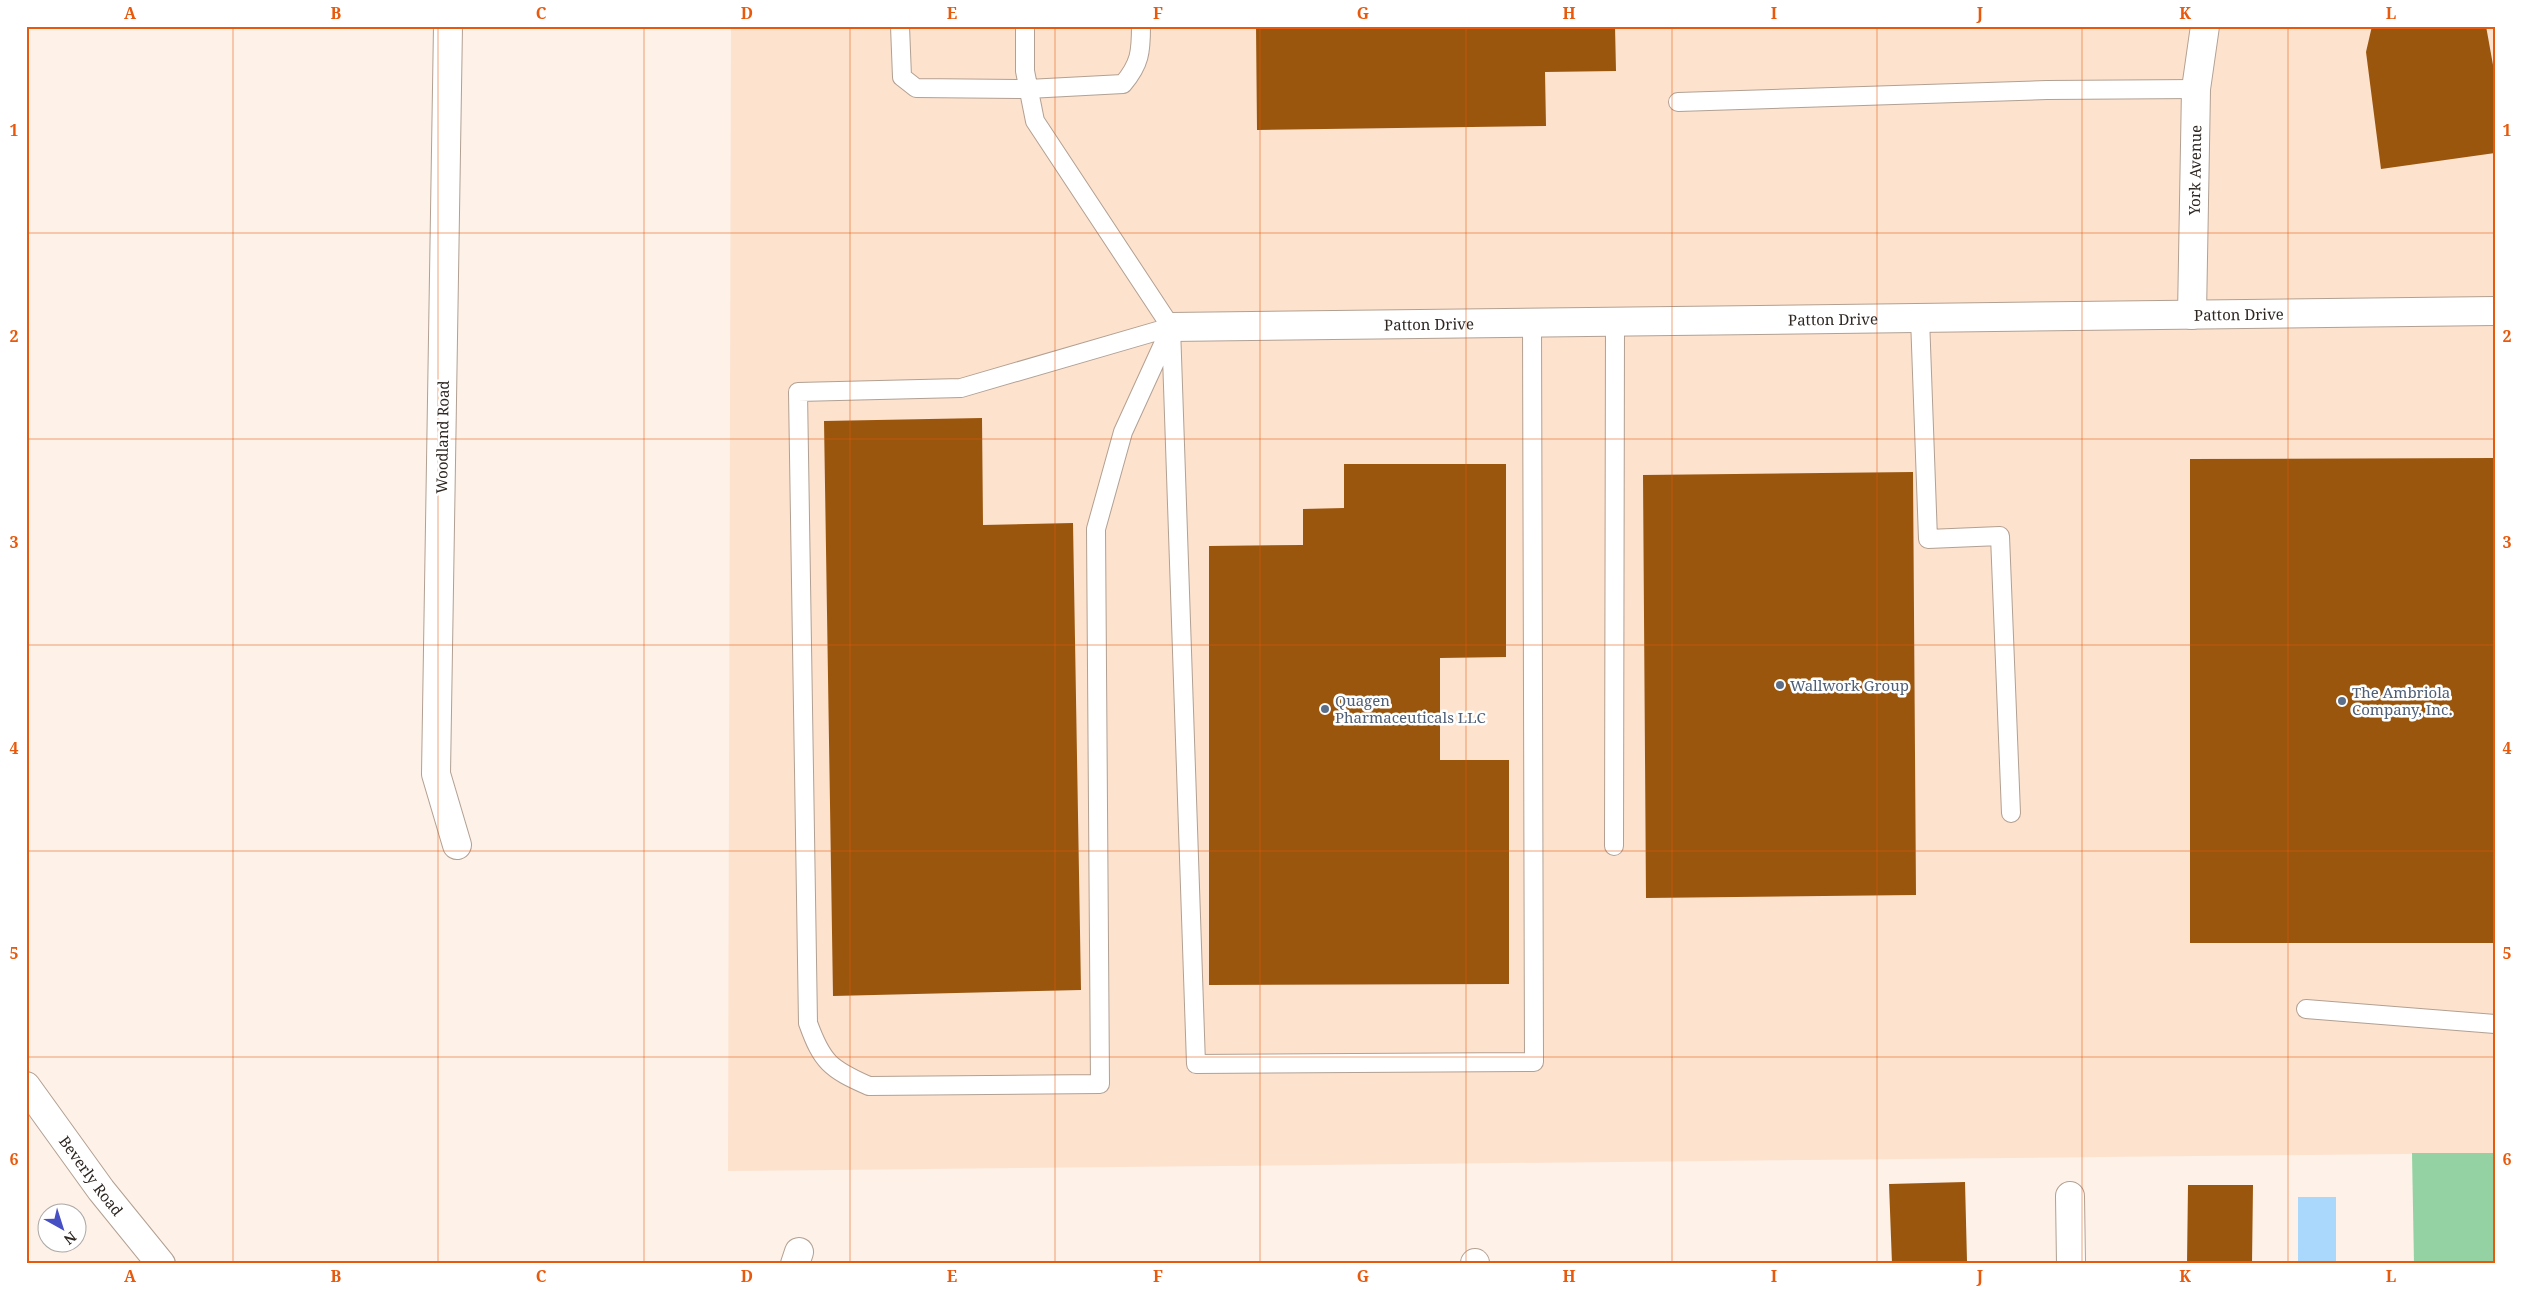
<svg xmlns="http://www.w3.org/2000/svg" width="2521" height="1290" font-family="'Noto Serif',serif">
<rect width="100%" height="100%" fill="#fdf1e8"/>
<path fill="#fde2ce" d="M 731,26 L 2495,26 L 2495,1153 L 728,1171 Z"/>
<path fill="#94d2a3" d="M 2412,1153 L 2495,1153 L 2495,1264 L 2414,1264 Z"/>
<path fill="#aad8fd" d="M 2298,1197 L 2336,1197 L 2336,1264 L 2298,1264 Z"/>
<path fill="#9b560e" d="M 1256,26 L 1615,26 L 1616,71 L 1545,72 L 1546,126 L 1257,130 Z
M 2372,26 L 2486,26 L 2495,76 L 2495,153 L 2381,169 L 2366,52 Z
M 982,418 L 983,525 L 1073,523 L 1081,990 L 833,996 L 824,421 Z
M 2495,458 L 2495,943 L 2190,943 L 2190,459 Z
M 1344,464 L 1506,464 L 1506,657 L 1440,658 L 1440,760 L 1509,760 L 1509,984 L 1209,985 L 1209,546 L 1303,545 L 1303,509 L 1344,508 Z
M 1913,472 L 1916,895 L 1646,898 L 1643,475 Z
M 1965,1182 L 1967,1261 L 1944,1261 L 1944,1264 L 1892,1264 L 1889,1184 Z
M 2188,1185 L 2253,1185 L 2252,1264 L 2187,1264 Z"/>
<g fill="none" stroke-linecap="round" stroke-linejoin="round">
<g stroke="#b2a092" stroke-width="20">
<path id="service" d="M 900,26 L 902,77 L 916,88 L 1028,89 L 1123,84 C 1140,64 1141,52 1141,26
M 1025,26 L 1025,71 L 1035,121 L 1171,327 L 1196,1064 L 1534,1062 L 1532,323
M 1678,102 L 2047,90 L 2196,89
M 1920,318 L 1928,539 L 2000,536 L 2011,813
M 1171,327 L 1123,432 L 1096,529 L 1100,1084 L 869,1086 C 830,1069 822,1062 808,1023 L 798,392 L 961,388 Z
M 1614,846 L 1615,322
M 2306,1009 L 2495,1024"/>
</g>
<g stroke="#b2a092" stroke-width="30">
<g id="minor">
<path d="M 448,26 L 436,774 L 457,845"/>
<path id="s1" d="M 2192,315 L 2196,89 L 2205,26"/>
<path id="s2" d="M 1171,327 L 2495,311"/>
<path id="s3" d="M 26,1086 L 101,1190 L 161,1264"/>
<path d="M 2070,1196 L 2071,1264"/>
<path d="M 795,1264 L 799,1252"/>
<path d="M 1475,1264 L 1475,1263"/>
</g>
</g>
<use href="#service" stroke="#fff" stroke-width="18"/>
<use href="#minor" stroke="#fff" stroke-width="28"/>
</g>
<path fill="none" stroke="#e8590c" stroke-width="1" stroke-opacity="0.55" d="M 233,26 L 233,1264M 438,26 L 438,1264M 644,26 L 644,1264M 850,26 L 850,1264M 1055,26 L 1055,1264M 1260,26 L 1260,1264M 1466,26 L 1466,1264M 1672,26 L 1672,1264M 1877,26 L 1877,1264M 2082,26 L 2082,1264M 2288,26 L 2288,1264M 26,233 L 2495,233M 26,439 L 2495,439M 26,645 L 2495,645M 26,851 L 2495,851M 26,1057 L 2495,1057"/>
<g fill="#5c6f8a" stroke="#fff" stroke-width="2">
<circle cx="1780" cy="685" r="5"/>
<circle cx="2342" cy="701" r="5"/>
<circle cx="1325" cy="709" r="5"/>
</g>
<g text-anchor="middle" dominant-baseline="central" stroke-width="5" stroke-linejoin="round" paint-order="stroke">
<g font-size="15" fill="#2d2621" stroke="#fff">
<text stroke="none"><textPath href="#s1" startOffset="145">York Avenue</textPath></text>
<text stroke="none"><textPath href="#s2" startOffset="1068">Patton Drive</textPath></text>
<text stroke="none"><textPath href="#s2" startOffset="662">Patton Drive</textPath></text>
<text stroke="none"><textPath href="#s2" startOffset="258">Patton Drive</textPath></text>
<text transform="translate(442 437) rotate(-89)">Woodland Road</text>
<text stroke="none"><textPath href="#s3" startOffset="111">Beverly Road</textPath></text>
</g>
<g font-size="15" fill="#4e5e75" stroke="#fff" text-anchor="start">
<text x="1790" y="685">Wallwork Group</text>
<text x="2352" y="692">The Ambriola<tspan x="2352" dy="17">Company, Inc.</tspan></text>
<text x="1335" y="700">Quagen<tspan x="1335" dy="17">Pharmaceuticals LLC</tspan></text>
</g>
</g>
<rect width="2521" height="1290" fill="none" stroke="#ffffff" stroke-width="55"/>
<g transform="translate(62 1228) rotate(141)"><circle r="24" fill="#ffffff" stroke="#aba8a6"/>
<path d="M0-4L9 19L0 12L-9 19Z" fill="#464fc3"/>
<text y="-8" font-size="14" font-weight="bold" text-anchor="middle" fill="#2d2621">N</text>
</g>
<rect x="28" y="28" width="2466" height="1234" fill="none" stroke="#e8590c" stroke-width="2"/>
<g font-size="16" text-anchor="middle" font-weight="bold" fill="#e8590c">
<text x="130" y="19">A</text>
<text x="336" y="19">B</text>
<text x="541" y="19">C</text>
<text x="747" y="19">D</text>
<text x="952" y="19">E</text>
<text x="1158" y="19">F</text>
<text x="1363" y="19">G</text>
<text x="1569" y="19">H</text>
<text x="1774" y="19">I</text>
<text x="1980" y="19">J</text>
<text x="2185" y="19">K</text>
<text x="2391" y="19">L</text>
<text x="14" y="136">1</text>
<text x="2507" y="136">1</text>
<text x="14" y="342">2</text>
<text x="2507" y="342">2</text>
<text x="14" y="548">3</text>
<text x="2507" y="548">3</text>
<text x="14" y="754">4</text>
<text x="2507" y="754">4</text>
<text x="14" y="959">5</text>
<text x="2507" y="959">5</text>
<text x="14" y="1165">6</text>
<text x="2507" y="1165">6</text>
<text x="130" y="1282">A</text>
<text x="336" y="1282">B</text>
<text x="541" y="1282">C</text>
<text x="747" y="1282">D</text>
<text x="952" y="1282">E</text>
<text x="1158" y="1282">F</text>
<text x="1363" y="1282">G</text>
<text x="1569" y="1282">H</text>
<text x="1774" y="1282">I</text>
<text x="1980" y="1282">J</text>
<text x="2185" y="1282">K</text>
<text x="2391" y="1282">L</text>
</g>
</svg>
